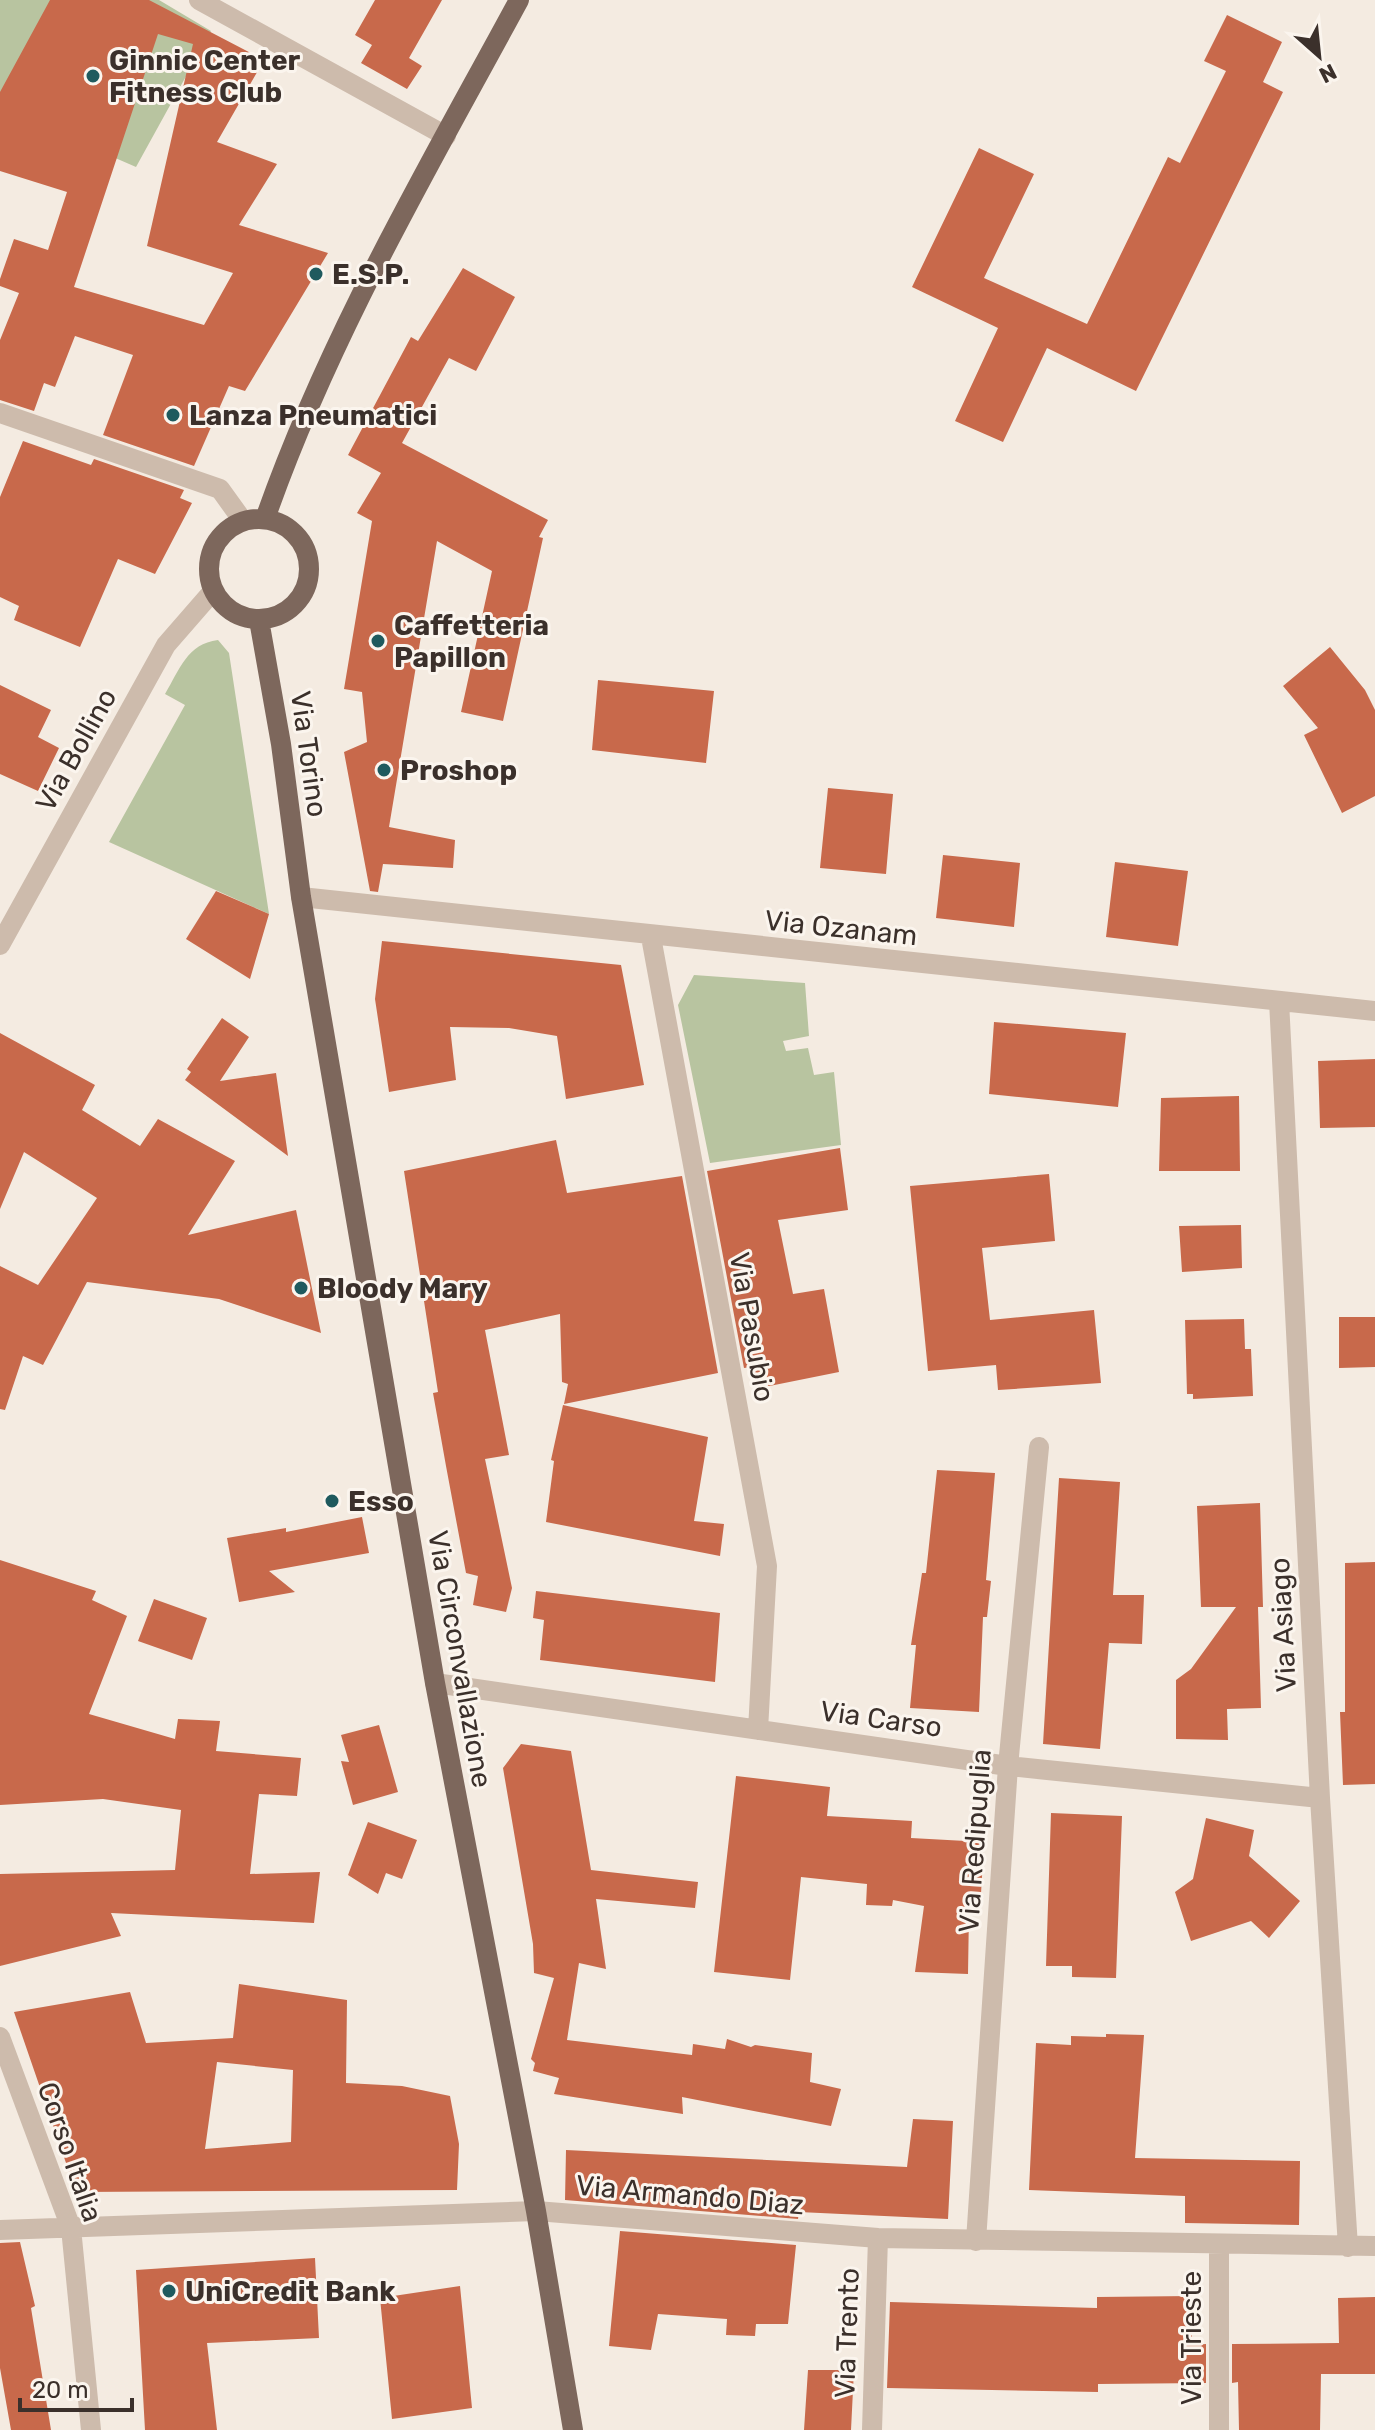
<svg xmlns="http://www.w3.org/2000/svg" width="1375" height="2430" font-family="Rubik,sans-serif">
<rect width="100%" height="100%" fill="#f4ebe1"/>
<path fill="#b8c4a0" d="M 0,0 L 159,0 L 211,31 L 136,167 L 90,147 L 0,120 Z
M 218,640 L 229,653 L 269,914 L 109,842 L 185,705 L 165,694 C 180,669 187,644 218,640 Z
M 694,975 L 805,983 L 809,1036 L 783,1041 L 786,1051 L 808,1048 L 814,1075 L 834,1072 L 841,1145 L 710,1163 L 678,1005 Z"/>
<path fill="#c8694b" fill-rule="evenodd" d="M 50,0 L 149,0 L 264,60 L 217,142 L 277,164 L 239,225 L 328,253 L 245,391 L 229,386 L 194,466 L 103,435 L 133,355 L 75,336 L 55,387 L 44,383 L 34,411 L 0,400 L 0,340 L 19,293 L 0,286 L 0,279 L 14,239 L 48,250 L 67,192 L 0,171 L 0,92 ZM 158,34 L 193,44 L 147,246 L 233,273 L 204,325 L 74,287 Z
M 375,0 L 442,0 L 409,58 L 422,66 L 407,89 L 361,63 L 372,45 L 355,35 Z
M 1227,15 L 1282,42 L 1263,82 L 1283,92 L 1136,391 L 1047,348 L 1003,442 L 955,421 L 998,328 L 912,287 L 979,148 L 1034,174 L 984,278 L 1087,324 L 1168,157 L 1180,163 L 1226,71 L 1204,61 Z
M 463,268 L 515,297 L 476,371 L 449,358 L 402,443 L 548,520 L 539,537 L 543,538 L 503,721 L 461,712 L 492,571 L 437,541 L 389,827 L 455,840 L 453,868 L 383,864 L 378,892 L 370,891 L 344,752 L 367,742 L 362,692 L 344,689 L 372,521 L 357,513 L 381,473 L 348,455 L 411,337 L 418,341 Z
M 23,441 L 91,465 L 94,459 L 184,490 L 180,498 L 192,503 L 155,574 L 118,559 L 80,647 L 14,620 L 19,606 L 0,597 L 0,497 Z
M 1330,647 L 1365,690 L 1375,710 L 1375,796 L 1342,813 L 1304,735 L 1318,728 L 1283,686 Z
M 598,680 L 714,691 L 706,763 L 592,750 Z
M 0,685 L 51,710 L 38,737 L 59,748 L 38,791 L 0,774 Z
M 828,788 L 893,794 L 886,874 L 820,868 Z
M 943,855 L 1020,863 L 1014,927 L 936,918 Z
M 1115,862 L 1188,871 L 1178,946 L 1106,937 Z
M 216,891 L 269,914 L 250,979 L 186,939 Z
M 382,941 L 621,965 L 644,1085 L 566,1099 L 557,1036 L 509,1028 L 450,1027 L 456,1080 L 389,1092 L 375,999 Z
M 222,1018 L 249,1037 L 220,1081 L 276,1073 L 288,1156 L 185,1080 L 191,1072 L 187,1069 Z
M 994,1022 L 1126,1033 L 1118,1107 L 989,1094 Z
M 0,1033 L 95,1085 L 82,1110 L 140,1146 L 158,1119 L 235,1161 L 188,1235 L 296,1210 L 321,1333 L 219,1299 L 87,1282 L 43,1365 L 23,1356 L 5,1410 L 0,1409 L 0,1266 L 38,1285 L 97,1198 L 24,1152 L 0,1209 Z
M 1375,1059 L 1375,1127 L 1320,1128 L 1318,1061 Z
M 1239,1096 L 1240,1171 L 1159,1171 L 1161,1098 Z
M 556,1140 L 567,1193 L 682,1176 L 718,1373 L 564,1404 L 568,1384 L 562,1382 L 560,1314 L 485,1330 L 509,1455 L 485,1459 L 512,1588 L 506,1612 L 473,1605 L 478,1576 L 466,1573 L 446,1466 L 433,1393 L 438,1392 L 404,1171 Z
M 840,1148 L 848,1210 L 778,1220 L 793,1294 L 824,1289 L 839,1372 L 755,1389 L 751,1367 L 744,1368 L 707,1171 Z
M 1049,1174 L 1055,1241 L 982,1248 L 990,1320 L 1094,1310 L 1101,1383 L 998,1390 L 996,1365 L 928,1371 L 910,1186 Z
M 1241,1225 L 1242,1268 L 1182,1272 L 1179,1226 Z
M 1339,1317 L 1375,1317 L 1375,1367 L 1339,1368 Z
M 1244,1319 L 1245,1349 L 1251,1349 L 1253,1396 L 1193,1399 L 1193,1394 L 1187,1394 L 1185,1320 Z
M 563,1405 L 708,1437 L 694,1521 L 724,1524 L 720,1556 L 546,1522 L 554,1461 L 551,1460 Z
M 937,1470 L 995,1473 L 986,1580 L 991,1581 L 987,1617 L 983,1617 L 979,1712 L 910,1708 L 916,1645 L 911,1645 L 922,1573 L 926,1573 Z
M 1059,1478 L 1120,1482 L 1113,1595 L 1144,1595 L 1142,1644 L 1109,1643 L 1100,1749 L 1043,1744 Z
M 1260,1503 L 1263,1607 L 1258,1607 L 1261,1708 L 1227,1709 L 1228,1740 L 1176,1739 L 1176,1680 L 1191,1669 L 1236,1607 L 1201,1607 L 1197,1506 Z
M 362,1517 L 369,1553 L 269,1571 L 295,1592 L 239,1602 L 227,1538 L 286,1528 L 286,1532 Z
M 0,1560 L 96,1591 L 92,1600 L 127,1616 L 89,1714 L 175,1739 L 178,1719 L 220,1721 L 216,1751 L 301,1758 L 297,1796 L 259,1794 L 250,1874 L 320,1872 L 314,1923 L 111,1913 L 121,1936 L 0,1966 L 0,1874 L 175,1870 L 181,1810 L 103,1799 L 0,1805 Z
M 1375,1562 L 1375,1784 L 1343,1785 L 1340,1712 L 1345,1712 L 1345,1563 Z
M 536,1591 L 720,1613 L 715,1682 L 540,1660 L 544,1620 L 533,1618 Z
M 154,1599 L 207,1618 L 192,1660 L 138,1641 Z
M 379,1725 L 398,1792 L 353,1805 L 341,1761 L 349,1762 L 341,1735 Z
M 521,1744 L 571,1751 L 591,1870 L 698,1882 L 695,1908 L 596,1899 L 606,1969 L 579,1963 L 567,2040 L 692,2055 L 693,2044 L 725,2049 L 727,2039 L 751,2047 L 755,2045 L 812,2053 L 810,2082 L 841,2089 L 831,2126 L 682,2097 L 683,2114 L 554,2094 L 559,2078 L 533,2071 L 535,2063 L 531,2059 L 554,1978 L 534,1973 L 533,1944 L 503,1768 Z
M 736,1776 L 830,1787 L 827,1816 L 912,1821 L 911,1838 L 984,1842 L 980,1911 L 969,1911 L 968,1974 L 915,1972 L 924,1906 L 893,1900 L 892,1906 L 866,1905 L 867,1884 L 801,1877 L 790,1980 L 714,1972 Z
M 1051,1813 L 1122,1816 L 1116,1978 L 1072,1977 L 1072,1966 L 1046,1966 Z
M 1206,1818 L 1254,1830 L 1249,1856 L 1300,1901 L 1269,1938 L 1251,1921 L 1191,1941 L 1175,1892 L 1193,1879 Z
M 368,1822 L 417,1840 L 402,1879 L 386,1873 L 378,1894 L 348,1875 Z
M 239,1984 L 347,2000 L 346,2083 L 402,2086 L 450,2096 L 459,2144 L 457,2190 L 76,2192 L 14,2012 L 130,1992 L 146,2043 L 233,2038 ZM 217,2062 L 293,2070 L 291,2142 L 205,2149 Z
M 1106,2034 L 1144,2035 L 1135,2158 L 1300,2161 L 1299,2225 L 1185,2223 L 1185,2196 L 1029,2190 L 1036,2043 L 1071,2045 L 1071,2036 L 1106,2037 Z
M 913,2119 L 953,2121 L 948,2219 L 799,2212 L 798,2219 L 565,2200 L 566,2150 L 907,2167 Z
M 620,2231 L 796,2245 L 788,2324 L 756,2324 L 755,2336 L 726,2335 L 727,2319 L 658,2314 L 651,2350 L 609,2346 Z
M 20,2242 L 35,2306 L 31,2308 L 51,2430 L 11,2430 L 0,2368 L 0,2243 Z
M 315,2258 L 319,2338 L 207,2343 L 217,2430 L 145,2430 L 136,2270 Z
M 460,2286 L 472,2408 L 392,2419 L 380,2298 Z
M 1192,2296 L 1192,2345 L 1206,2344 L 1206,2383 L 1098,2384 L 1098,2392 L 887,2388 L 890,2302 L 1097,2308 L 1097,2297 Z
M 1375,2297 L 1375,2374 L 1321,2374 L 1320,2430 L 1239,2430 L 1238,2382 L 1232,2383 L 1232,2344 L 1339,2343 L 1338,2298 Z
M 808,2370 L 854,2370 L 851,2430 L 804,2430 Z"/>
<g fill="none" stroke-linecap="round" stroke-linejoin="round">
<path stroke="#cdbbac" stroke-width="20" d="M 199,0 L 446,136
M 0,413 L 220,489 L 243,521
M 301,897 L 1375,1011
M 651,937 L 767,1566 L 758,1730
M 0,945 L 166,645 L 213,591
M 1279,1001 L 1320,1798 L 1348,2247
M 435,1683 L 1008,1766 L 1320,1798
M 0,2037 L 71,2228 L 91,2430
M 0,2230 L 536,2211 L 878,2238 L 1375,2246
M 976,2241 L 1008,1766 L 1039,1447
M 872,2430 L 878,2238
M 1219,2430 L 1219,2246"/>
<path stroke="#7d675c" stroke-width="20" d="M209 569a50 50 0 1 1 100 0a50 50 0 1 1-100 0Z
M 265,519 C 329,336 427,170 519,0
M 259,620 L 281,744 L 301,897 L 435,1683 L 536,2211 L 573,2430"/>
</g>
<g fill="#1f5a5e" stroke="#fbf5ee" stroke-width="3">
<circle cx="93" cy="76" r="8"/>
<circle cx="316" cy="274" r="8"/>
<circle cx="173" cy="415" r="8"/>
<circle cx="378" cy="641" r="8"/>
<circle cx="384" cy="770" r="8"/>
<circle cx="301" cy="1288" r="8"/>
<circle cx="332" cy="1501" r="8"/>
<circle cx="169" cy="2291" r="8"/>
</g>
<g text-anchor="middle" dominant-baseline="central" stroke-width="6" stroke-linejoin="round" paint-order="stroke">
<g font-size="28" font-weight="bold" fill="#3b302b" stroke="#fbf5ee" text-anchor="start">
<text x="109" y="60">Ginnic Center<tspan x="109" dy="32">Fitness Club</tspan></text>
<text x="332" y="274">E.S.P.</text>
<text x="189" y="415">Lanza Pneumatici</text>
<text x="394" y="625">Caffetteria<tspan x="394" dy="32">Papillon</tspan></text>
<text x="400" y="770">Proshop</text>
<text x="317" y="1288">Bloody Mary</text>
<text x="348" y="1501">Esso</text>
<text x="185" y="2291">UniCredit Bank</text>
</g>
<g font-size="28" fill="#3b302b" stroke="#fbf5ee">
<text transform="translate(76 750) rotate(-61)">Via Bollino</text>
<text transform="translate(309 754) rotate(82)">Via Torino</text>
<text transform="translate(841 928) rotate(6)">Via Ozanam</text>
<text transform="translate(752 1327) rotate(80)">Via Pasubio</text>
<text transform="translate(1283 1625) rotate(-93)">Via Asiago</text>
<text transform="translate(460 1659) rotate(80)">Via Circonvallazione</text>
<text transform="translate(881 1719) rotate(8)">Via Carso</text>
<text transform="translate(975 1841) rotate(-86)">Via Redipuglia</text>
<text transform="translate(70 2152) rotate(71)">Corso Italia</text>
<text transform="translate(690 2195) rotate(5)">Via Armando Diaz</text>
<text transform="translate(847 2333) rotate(-88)">Via Trento</text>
<text transform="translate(1191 2338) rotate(-90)">Via Trieste</text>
</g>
</g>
<g transform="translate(1319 56) rotate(153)" stroke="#fbf5ee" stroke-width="6" paint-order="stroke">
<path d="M0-6L14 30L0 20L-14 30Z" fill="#3b302b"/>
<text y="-12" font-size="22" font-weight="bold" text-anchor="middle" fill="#3b302b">N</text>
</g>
<path d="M20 2398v12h112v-12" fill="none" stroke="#3b302b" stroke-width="4"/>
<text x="32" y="2398" font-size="24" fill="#3b302b" stroke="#fbf5ee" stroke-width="6" paint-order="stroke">20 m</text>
</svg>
